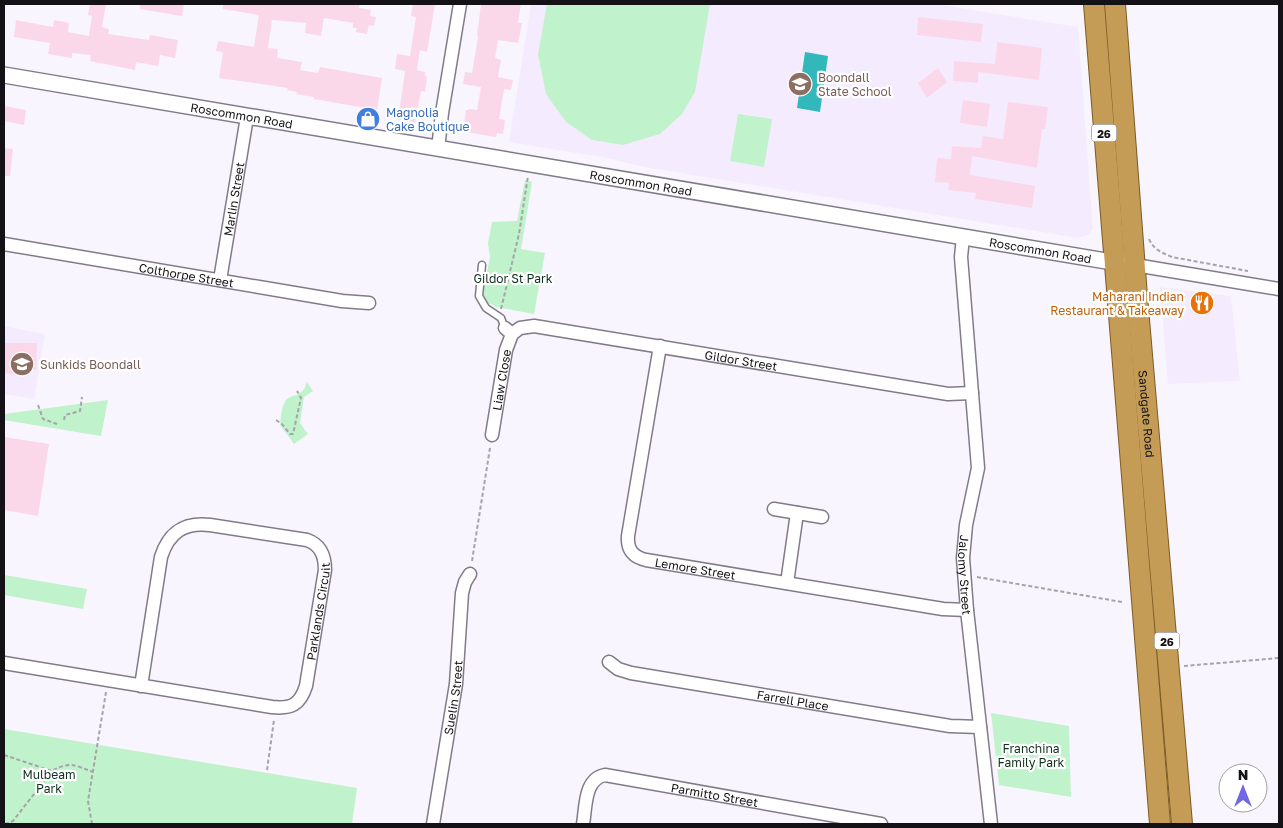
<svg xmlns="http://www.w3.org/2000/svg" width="1283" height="828" font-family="'Golos Text',sans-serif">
<rect width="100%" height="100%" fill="#f9f5fe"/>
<path fill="#f4ecfe" d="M 531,4 L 935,4 L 1078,27 L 1093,229 L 1088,235 L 1078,238 L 644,167 L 607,158 L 509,142 Z
M 1160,287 L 1231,296 L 1240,381 L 1168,384 Z
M 4,326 L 45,334 L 34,399 L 4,394 Z"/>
<path fill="#c0f2cb" d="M 547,4 L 710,4 L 695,92 L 682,114 L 660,134 L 623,145 L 592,140 L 566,122 L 546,94 L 538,54 Z
M 738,114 L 772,119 L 764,167 L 730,161 Z
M 525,180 L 532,182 L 521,249 L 545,253 L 534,314 L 496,307 L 485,301 L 483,292 L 490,257 L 488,243 L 492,222 L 517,221 Z
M 307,382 L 313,391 L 304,397 L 300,423 L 308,434 L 294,444 L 280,425 C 281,419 281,408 285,402 C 290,392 302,400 307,382 Z
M 108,400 L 101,436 L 4,420 L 4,414 Z
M 4,575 L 87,589 L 83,609 L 4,595 Z
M 991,713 L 1069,726 L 1071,797 L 999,785 Z
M 4,729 L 357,788 L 352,824 L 4,824 Z"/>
<path fill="#32b8bb" d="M 805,52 L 828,56 L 820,112 L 797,108 Z"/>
<path fill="#fbd8e9" d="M 90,4 L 106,4 L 102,27 L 109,29 L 108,34 L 149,40 L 150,35 L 178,40 L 175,58 L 160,55 L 158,66 L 136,62 L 135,70 L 90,61 L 91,55 L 72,53 L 72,58 L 48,54 L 50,43 L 14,37 L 16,20 L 53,27 L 54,20 L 69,23 L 68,32 L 89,36 L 92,16 L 88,15 Z
M 140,4 L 184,4 L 182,16 L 140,9 Z
M 223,4 L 360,4 L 359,8 L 371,10 L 370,16 L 376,17 L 374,26 L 369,25 L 367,34 L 356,32 L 357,28 L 353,28 L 353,23 L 324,18 L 321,36 L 305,33 L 306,23 L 272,20 L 268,48 L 278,49 L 277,58 L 302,62 L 300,70 L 318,73 L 320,67 L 382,78 L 377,110 L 314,99 L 314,97 L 296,94 L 297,92 L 287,90 L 288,88 L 219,78 L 223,52 L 216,51 L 218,41 L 254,47 L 259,15 L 223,9 Z
M 413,4 L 435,4 L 427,52 L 420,50 L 417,70 L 425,72 L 425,76 L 427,77 L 425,92 L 421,91 L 415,123 L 398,120 L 405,71 L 395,69 L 397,54 L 410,56 L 416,17 L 411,16 Z
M 481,4 L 521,4 L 518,23 L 522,23 L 518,43 L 498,40 L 495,58 L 501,60 L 498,77 L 513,80 L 511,90 L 504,89 L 499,119 L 505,120 L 503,134 L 497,133 L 496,137 L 465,132 L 466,125 L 464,125 L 466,110 L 468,110 L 469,109 L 477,110 L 481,87 L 463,84 L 465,72 L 472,73 L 478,37 L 477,36 Z
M 918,17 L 983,24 L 981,42 L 917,35 Z
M 997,42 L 1042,48 L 1039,80 L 978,72 L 978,83 L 953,81 L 954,61 L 995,64 Z
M 938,68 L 947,82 L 927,98 L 918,83 Z
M 963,100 L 990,104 L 987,127 L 960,123 Z
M 1008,102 L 1048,107 L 1045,129 L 1042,129 L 1037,168 L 972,156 L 970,175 L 1035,186 L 1032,208 L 975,199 L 976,193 L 948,190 L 949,183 L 935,182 L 937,158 L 951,159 L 952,146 L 981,148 L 983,136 L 1003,139 Z
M 4,106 L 26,110 L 24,125 L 4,121 Z
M 4,148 L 13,149 L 10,176 L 4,176 Z
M 4,343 L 37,343 L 36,370 L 25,369 L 25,376 L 4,373 Z
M 4,437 L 49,444 L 38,516 L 4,510 Z"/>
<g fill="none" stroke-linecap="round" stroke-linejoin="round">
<g stroke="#817b88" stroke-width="9">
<path id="service" d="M 482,265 L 479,296 L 486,308 L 501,318 L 505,328"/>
</g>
<g stroke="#817b88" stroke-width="15">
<g id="minor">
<path d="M 438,149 L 442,113 L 460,4"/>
<path id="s1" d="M 963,237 L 961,257 L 978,468 L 966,525 L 963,558 L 967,610 L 991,824"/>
<path id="s2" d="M 4,244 L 342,301 L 369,303"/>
<path d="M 1135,265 L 1279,289"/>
<path id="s3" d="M 220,280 L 247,117"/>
<path id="s4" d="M 512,334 L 520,328 L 534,326 L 948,394 L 972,393"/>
<path id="s5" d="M 660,346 L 628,536 C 627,550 633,557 646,560 L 943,609 L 967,610"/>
<path id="s6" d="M 492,435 L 506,350 L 512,334 L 505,328"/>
<path d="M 774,509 L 822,517"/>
<path d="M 787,583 L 797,513"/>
<path id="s7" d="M 609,662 L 618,669 L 631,673 L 950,726 L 980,727"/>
<path id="s8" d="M 4,663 L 272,707 C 291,709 300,705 306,686 L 325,570 C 325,556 321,545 307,540 L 210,525 C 184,522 169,532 161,557 L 141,686"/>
<path id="s9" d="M 433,824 L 456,684 L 462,593 L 465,582 L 470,574"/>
<path id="s10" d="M 583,824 C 586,807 584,779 605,775 L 881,824"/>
</g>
</g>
<g stroke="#817b88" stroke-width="18">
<g id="tertiary">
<path id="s11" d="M 4,75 L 1124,264"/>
</g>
</g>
<g stroke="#7d5b24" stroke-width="22">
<g id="trunk">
<path d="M 1094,4 L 1160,824"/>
<path id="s12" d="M 1115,4 L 1137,296 L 1182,824"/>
</g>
</g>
<path stroke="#a6a3aa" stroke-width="2" stroke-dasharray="4 2.5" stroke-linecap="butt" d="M 1149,239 C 1153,249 1162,253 1172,257 L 1248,271
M 501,309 L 519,234 L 528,176
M 38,405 L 43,419 L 57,424
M 64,420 L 65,415 L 80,411 L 82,397
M 276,420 L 282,424 L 290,434 L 293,434 L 301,398 L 297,391
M 472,561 L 490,448
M 977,577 L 1122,602
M 1184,666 L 1279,658
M 4,755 L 52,771 C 70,761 74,765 93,772
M 267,770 L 274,720
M 5,824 L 13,821 L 52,771
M 92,824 L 88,801 L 106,692"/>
<use href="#service" stroke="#fff" stroke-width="6"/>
<use href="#minor" stroke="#fff" stroke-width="12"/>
<use href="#tertiary" stroke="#fff" stroke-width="15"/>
<use href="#trunk" stroke="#c49c56" stroke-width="20"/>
</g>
<defs>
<g id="school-disc" transform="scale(1.25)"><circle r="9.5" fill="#8d6e63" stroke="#fff"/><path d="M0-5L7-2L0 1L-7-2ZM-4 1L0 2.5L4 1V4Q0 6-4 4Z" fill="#fff"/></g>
<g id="shop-disc" transform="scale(1.25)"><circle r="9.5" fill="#3f7fe0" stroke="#fff"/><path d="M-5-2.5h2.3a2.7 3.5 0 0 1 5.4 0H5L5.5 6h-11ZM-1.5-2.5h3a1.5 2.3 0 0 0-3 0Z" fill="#fff"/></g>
<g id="restaurant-disc" transform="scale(1.25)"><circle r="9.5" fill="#e8710a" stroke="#fff"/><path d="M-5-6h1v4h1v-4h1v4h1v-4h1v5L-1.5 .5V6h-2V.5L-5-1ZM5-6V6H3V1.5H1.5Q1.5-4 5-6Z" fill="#fff"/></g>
</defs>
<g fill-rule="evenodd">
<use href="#school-disc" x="800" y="84"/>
<use href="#shop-disc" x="368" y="119"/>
<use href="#restaurant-disc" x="1202" y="303"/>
<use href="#school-disc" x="22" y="364"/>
</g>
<g text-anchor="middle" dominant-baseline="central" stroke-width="4.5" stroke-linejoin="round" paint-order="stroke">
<g fill="#fff" stroke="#5a595d" stroke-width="1">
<rect x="1091.5" y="124.5" width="25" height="17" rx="4"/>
<rect x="1154.5" y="632.5" width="25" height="17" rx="4"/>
</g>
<g font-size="11" font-weight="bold" fill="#141217">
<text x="1104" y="133">26</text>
<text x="1167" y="641">26</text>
</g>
<g font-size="12" fill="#785e54" stroke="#fff" text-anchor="start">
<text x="818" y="77">Boondall<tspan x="818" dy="14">State School</tspan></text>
<text x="40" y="364">Sunkids Boondall</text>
</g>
<g font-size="12" fill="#366cbe" stroke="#fff" text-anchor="start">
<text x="386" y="112">Magnolia<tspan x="386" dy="14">Cake Boutique</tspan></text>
</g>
<g font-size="12" fill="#141217" stroke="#fff">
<text stroke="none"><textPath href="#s11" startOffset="241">Roscommon Road</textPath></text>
<text stroke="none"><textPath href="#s11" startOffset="646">Roscommon Road</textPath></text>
<text stroke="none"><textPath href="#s3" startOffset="82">Marlin Street</textPath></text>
<text stroke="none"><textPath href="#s11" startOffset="1051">Roscommon Road</textPath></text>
<text stroke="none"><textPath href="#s2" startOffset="185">Colthorpe Street</textPath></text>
<text stroke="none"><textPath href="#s4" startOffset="234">Gildor Street</textPath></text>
<text stroke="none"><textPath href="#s6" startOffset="56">Liaw Close</textPath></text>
<text stroke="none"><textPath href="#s12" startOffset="411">Sandgate Road</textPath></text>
<text stroke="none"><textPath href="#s5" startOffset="276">Lemore Street</textPath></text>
<text stroke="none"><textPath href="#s1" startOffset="340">Jalomy Street</textPath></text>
<text stroke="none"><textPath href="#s8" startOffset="392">Parklands Circuit</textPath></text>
<text stroke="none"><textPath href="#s9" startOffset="128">Suelin Street</textPath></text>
<text stroke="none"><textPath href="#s7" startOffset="189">Farrell Place</textPath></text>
<text stroke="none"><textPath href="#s10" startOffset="169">Parmitto Street</textPath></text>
</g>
<g font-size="12" fill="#10311b" stroke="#fff">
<text x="513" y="278">Gildor St Park</text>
<text x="1031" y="748">Franchina<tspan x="1031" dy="14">Family Park</tspan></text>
<text x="49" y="774">Mulbeam<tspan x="49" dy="14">Park</tspan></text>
</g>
<g font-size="12" fill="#c56008" stroke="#fff" text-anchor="end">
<text x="1184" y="296">Maharani Indian<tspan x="1184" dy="14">Restaurant &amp; Takeaway</tspan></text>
</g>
</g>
<rect width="1283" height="828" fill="none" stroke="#141217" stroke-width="10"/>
<g transform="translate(1243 788)"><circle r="24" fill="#ffffff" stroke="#a1a0a2"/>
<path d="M0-4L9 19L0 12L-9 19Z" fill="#6f69e3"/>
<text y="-8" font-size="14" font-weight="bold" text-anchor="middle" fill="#141217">N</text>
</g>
</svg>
